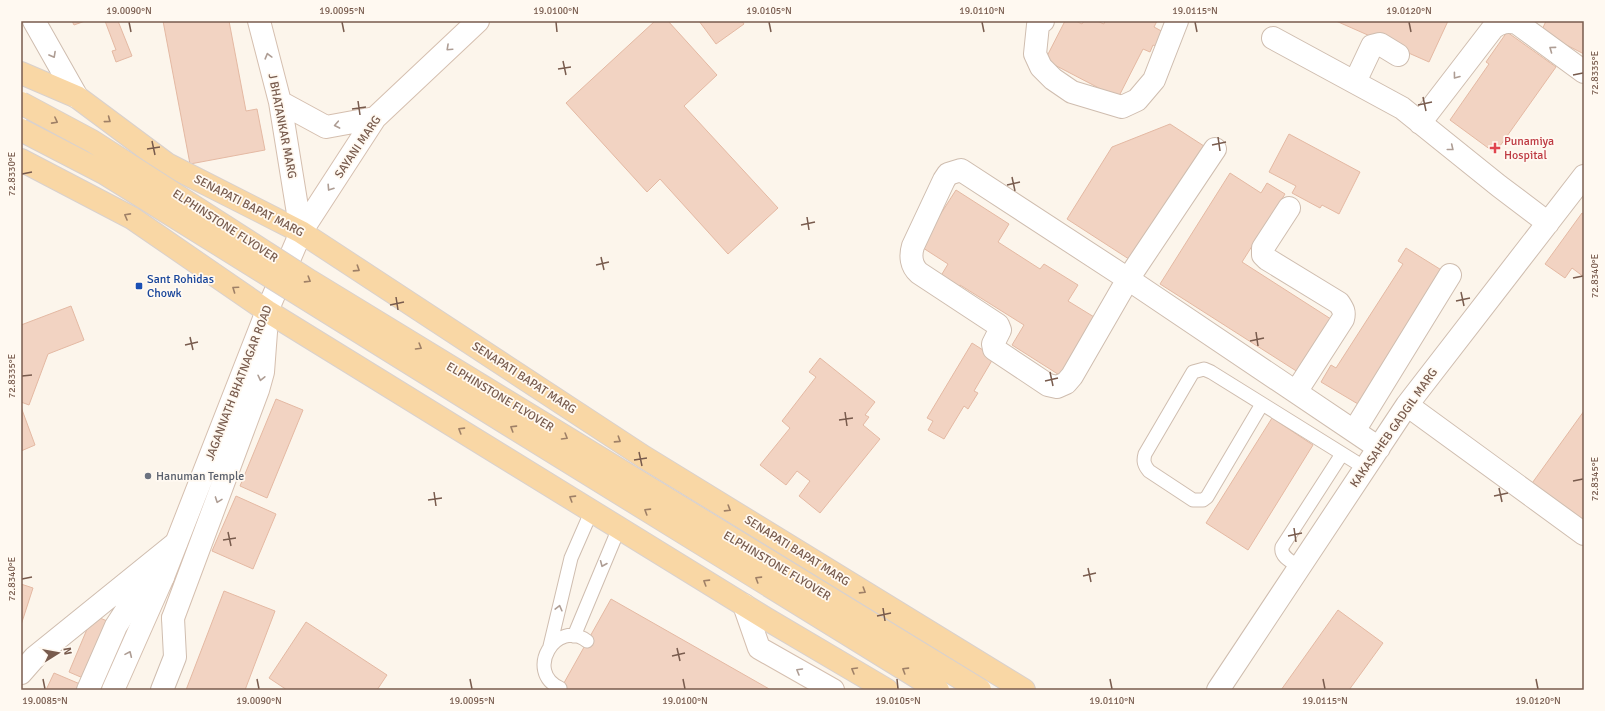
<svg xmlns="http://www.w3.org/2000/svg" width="1605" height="711" font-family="Signika,sans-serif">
<rect width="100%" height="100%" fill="#fcf5eb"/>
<path fill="#f2d3c2" stroke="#e4b9a3" d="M 72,21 L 85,21 L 74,25 Z
M 105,21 L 118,21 L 132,56 L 116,62 L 112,51 L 116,50 Z
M 163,21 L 229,21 L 246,111 L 257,109 L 265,150 L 190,164 Z
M 655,21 L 668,21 L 717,75 L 684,106 L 778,208 L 728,254 L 660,179 L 647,192 L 566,103 Z
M 699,21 L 742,21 L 744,24 L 716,44 Z
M 1065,21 L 1076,21 L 1082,24 L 1084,21 L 1097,21 L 1104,24 L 1105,21 L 1157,21 L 1154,27 L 1167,34 L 1160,48 L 1153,45 L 1150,52 L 1143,49 L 1118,98 L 1045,60 Z
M 1336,21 L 1448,21 L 1429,62 Z
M 1546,21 L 1584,21 L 1584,54 L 1541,32 Z
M 1507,32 L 1556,67 L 1495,153 L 1450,120 L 1489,64 L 1486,62 Z
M 1170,124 L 1207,148 L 1135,263 L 1067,219 L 1112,147 Z
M 1289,134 L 1360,172 L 1339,214 L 1322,205 L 1320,208 L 1292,193 L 1296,186 L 1269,172 Z
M 1230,173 L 1261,193 L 1267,183 L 1285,194 L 1242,262 L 1334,321 L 1301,374 L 1160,284 Z
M 956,190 L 1009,224 L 998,242 L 1040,269 L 1044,264 L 1078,285 L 1068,301 L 1099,320 L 1064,378 L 1012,345 L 1024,325 L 960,285 L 957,290 L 939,279 L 948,264 L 920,246 Z
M 1582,213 L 1584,214 L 1584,277 L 1572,268 L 1565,278 L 1545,264 Z
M 1406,248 L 1443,271 L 1358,404 L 1321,382 L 1331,365 L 1336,368 L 1403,264 L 1398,261 Z
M 71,306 L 84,340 L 48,354 L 29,405 L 21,402 L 21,325 Z
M 972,343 L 994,357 L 974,391 L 978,393 L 968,409 L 964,406 L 944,439 L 928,430 L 933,421 L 927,418 Z
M 820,358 L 875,402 L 865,415 L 869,417 L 863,425 L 880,439 L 820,513 L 799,496 L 810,481 L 797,471 L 786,485 L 760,465 L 790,428 L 782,421 L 816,377 L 809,372 Z
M 276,399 L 303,410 L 267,498 L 240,486 Z
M 21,407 L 35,445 L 21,451 Z
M 1584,411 L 1584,526 L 1530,486 Z
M 1272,418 L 1313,445 L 1248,550 L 1206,523 Z
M 236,496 L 276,514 L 253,569 L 212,551 Z
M 21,584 L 33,588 L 21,625 Z
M 224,591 L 275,611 L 245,690 L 186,690 Z
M 611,599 L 771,690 L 560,690 Z
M 1338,610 L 1383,643 L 1349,690 L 1281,690 Z
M 93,615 L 107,621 L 83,678 L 69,672 Z
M 306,622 L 387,675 L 377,690 L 287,690 L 269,678 Z
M 54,673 L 80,684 L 77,690 L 46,690 Z"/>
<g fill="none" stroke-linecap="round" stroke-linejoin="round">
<g stroke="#cfbdaf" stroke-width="15">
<path id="lane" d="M 1262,404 L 1207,497 L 1203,500 L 1193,500 L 1149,471 C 1144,465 1143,461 1145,454 L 1193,372 L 1204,369 L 1211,372 L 1354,461 L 1365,468
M 1300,567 C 1292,562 1280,557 1282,547 L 1342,454
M 574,636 L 619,528
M 550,646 L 571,558 L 592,510
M 560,688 C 524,672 556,618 587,641"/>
</g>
<g stroke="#cfbdaf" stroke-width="24">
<path id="street" d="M 34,21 L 77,97
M 1043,21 L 1038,25 L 1035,54 L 1041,67 L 1053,79 L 1072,92 L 1122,107 L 1137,100 L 1154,80 L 1177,21
M 1273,38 L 1402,108 L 1499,186 L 1548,223
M 1355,82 L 1372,46 L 1380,44 L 1398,55
M 1420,123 L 1493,28 C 1501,22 1507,21 1517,23 L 1584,72
M 1215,149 L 1128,279 L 1072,376 L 1066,383 L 1057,387 L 1048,385 L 994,349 L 993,344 L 1000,330 L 998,325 L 919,273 C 911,266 910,256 913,246 L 944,180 L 948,174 L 961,170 L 1128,279 L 1379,448
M 1289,208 L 1263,248 L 1263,255 L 1267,259 L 1339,303 C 1343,309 1345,312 1343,319 L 1296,392
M 1407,405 L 1584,534
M 1354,431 L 1450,275
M 21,673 L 35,657 L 176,543
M 88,690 L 116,626 L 129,606 L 163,577
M 162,690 L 175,657 L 173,618
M 1218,690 L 1407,405 L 1584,176"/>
</g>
<g stroke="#d5bfaf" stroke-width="24">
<path id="secondary" d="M 259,21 L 280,102 L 301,232
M 280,102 L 326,127 L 375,118
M 744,605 L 759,648 L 833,690
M 173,618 L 258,390 L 263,372 L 266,332
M 113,690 L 163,577 L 267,311 L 301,232 L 375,118 L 478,21"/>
</g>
<g stroke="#d9d1cd" stroke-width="24">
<path id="primary" d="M 21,73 L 77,97 L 167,164 L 301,232 L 644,457 L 1024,690
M 21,160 L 132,218 L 267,311 L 765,618 L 887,690"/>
</g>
<use href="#lane" stroke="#fff" stroke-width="13"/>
<use href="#street" stroke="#fff" stroke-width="22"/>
<use href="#secondary" stroke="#fff" stroke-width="22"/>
<use href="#primary" stroke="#f9d7a5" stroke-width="22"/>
<g stroke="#d9d1cd" stroke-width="24" stroke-linecap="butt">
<path id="primary-bridge" d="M 21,103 L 92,141 L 310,281 L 980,690
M 21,130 L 104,173 L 509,425 L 938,690"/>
</g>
<use href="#primary-bridge" stroke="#f9d7a5" stroke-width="22"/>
</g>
<defs><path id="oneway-chevron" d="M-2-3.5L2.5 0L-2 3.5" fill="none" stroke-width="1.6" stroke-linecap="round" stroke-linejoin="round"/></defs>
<g stroke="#ae9d94">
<use href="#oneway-chevron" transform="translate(449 48) rotate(137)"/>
<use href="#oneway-chevron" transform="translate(1552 49) rotate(-144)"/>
<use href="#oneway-chevron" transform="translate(53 55) rotate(61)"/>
<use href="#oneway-chevron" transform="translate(268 56) rotate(-105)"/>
<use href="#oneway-chevron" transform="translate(1456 76) rotate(127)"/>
<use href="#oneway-chevron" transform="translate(337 125) rotate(169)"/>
<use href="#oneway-chevron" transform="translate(1451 148) rotate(39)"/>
<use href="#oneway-chevron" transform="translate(330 188) rotate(123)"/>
<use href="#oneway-chevron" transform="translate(261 378) rotate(103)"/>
<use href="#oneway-chevron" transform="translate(218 500) rotate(110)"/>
<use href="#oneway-chevron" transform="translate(603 564) rotate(113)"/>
<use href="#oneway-chevron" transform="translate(559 608) rotate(-76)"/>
<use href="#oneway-chevron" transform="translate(129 654) rotate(-66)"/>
<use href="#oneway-chevron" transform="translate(799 671) rotate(-150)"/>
</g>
<g stroke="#9f8067">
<use href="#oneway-chevron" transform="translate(108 120) rotate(37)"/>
<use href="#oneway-chevron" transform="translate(55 121) rotate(28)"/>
<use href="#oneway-chevron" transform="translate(127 216) rotate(-151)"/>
<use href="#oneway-chevron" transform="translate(357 269) rotate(33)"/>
<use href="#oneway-chevron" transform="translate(308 280) rotate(32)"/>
<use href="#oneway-chevron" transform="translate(235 289) rotate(-145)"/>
<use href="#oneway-chevron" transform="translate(419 347) rotate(31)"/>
<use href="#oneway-chevron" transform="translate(513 428) rotate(-148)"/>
<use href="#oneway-chevron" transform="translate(461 430) rotate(-148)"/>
<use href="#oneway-chevron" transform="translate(565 437) rotate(31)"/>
<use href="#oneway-chevron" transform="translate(618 440) rotate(33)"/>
<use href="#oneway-chevron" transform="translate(572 498) rotate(-148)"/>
<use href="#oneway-chevron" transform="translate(728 509) rotate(32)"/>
<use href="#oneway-chevron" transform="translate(647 511) rotate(-148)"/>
<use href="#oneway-chevron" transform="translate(758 579) rotate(-148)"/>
<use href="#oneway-chevron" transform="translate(706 582) rotate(-148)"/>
<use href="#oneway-chevron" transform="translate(863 591) rotate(32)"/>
<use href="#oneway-chevron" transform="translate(854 670) rotate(-150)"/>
<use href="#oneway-chevron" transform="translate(905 670) rotate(-148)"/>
</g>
<path fill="none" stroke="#785b4d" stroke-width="1.5" d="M 129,22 L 131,32M 342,22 L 344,32M 556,22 L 557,32M 769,22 L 771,32M 982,22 L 984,32M 1195,22 L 1197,32M 1409,22 L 1411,32M 563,61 L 566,75M 558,69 L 571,67M 1573,75 L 1583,73M 1423,97 L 1426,111M 358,101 L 360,115M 1418,105 L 1432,102M 352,109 L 366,107M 1218,137 L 1220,151M 152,141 L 155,155M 1212,145 L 1226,142M 147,149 L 160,147M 22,174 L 32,172M 1012,177 L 1015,191M 1007,185 L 1020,182M 807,217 L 809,230M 801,225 L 815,222M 601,257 L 604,270M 596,265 L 609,262M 1573,278 L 1583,276M 1461,292 L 1464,306M 396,297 L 398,310M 1456,301 L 1470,298M 390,305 L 404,302M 1256,332 L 1258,346M 190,337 L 193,350M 1250,341 L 1264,338M 185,345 L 198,342M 1050,372 L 1053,386M 22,376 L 32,375M 1045,381 L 1058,378M 845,412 L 847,426M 839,420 L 853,418M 639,452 L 642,466M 634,460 L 647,458M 1573,481 L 1583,479M 1499,488 L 1502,502M 434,492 L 436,506M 1494,496 L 1508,493M 428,500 L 442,498M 1294,528 L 1296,542M 228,532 L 231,546M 1288,536 L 1302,533M 223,540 L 236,538M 1088,568 L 1091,582M 1083,576 L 1096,573M 22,579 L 32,577M 883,608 L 885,621M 877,616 L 891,613M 677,648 L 680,661M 672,656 L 685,653M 43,679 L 45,689M 257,679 L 259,689M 470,679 L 472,689M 683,679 L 685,689M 897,679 L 898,689M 1110,679 L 1112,689M 1323,679 L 1325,689M 1536,679 L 1538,689"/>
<path fill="#e0444e" stroke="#fff9f1" stroke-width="1.5" d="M1493 142h4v4h4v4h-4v4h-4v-4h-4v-4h4z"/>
<rect fill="#1a4fb4" stroke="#fff9f1" stroke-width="1.5" x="135" y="282" width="8" height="8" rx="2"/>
<circle fill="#6b7280" stroke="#fff9f1" stroke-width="1.5" cx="148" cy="476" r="4"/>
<g text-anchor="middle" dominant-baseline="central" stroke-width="3.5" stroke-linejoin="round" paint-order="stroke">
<g font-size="12" fill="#785b4d" stroke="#fff9f1">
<text transform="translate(282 126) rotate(79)">J BHATANKAR MARG</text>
<text transform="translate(358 147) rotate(-56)">SAYANI MARG</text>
<text transform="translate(249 206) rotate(27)">SENAPATI BAPAT MARG</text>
<text transform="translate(225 226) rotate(33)">ELPHINSTONE FLYOVER</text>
<text transform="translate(524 378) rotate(33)">SENAPATI BAPAT MARG</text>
<text transform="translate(239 383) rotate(-69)">JAGANNATH BHATNAGAR ROAD</text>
<text transform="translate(500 397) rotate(31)">ELPHINSTONE FLYOVER</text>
<text transform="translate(1394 428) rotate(-55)">KAKASAHEB GADGIL MARG</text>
<text transform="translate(797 551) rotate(32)">SENAPATI BAPAT MARG</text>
<text transform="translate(777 566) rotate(31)">ELPHINSTONE FLYOVER</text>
</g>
<g font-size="12" fill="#be3a42" stroke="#fff9f1" text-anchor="start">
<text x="1504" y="141">Punamiya<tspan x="1504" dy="14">Hospital</tspan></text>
</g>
<g font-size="12" fill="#164399" stroke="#fff9f1" text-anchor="start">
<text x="147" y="279">Sant Rohidas<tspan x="147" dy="14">Chowk</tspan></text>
</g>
<g font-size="12" fill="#5b616d" stroke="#fff9f1" text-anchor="start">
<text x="156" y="476">Hanuman Temple</text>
</g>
</g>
<rect width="1605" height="711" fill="none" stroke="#fff9f1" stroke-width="44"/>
<g transform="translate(58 653) rotate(79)" stroke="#fff9f1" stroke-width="3" paint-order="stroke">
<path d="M0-3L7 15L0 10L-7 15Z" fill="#785b4d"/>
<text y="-6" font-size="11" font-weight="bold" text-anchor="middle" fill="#785b4d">N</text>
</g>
<rect x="22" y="22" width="1561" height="667" fill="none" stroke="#785b4d" stroke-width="1.5"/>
<g font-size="10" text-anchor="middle" fill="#785b4d">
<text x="129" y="14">19.0090°N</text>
<text x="342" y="14">19.0095°N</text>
<text x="556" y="14">19.0100°N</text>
<text x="769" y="14">19.0105°N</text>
<text x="982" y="14">19.0110°N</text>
<text x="1195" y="14">19.0115°N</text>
<text x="1409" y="14">19.0120°N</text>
<text transform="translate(1594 73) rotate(-90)" y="4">72.8335°E</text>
<text transform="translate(11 174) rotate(-90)" y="4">72.8330°E</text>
<text transform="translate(1594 276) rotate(-90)" y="4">72.8340°E</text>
<text transform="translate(11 376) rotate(-90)" y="4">72.8335°E</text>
<text transform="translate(1594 479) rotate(-90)" y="4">72.8345°E</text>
<text transform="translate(11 579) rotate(-90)" y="4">72.8340°E</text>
<text x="45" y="704">19.0085°N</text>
<text x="259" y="704">19.0090°N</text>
<text x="472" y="704">19.0095°N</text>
<text x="685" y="704">19.0100°N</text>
<text x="898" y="704">19.0105°N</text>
<text x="1112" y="704">19.0110°N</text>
<text x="1325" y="704">19.0115°N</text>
<text x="1538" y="704">19.0120°N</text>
</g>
</svg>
